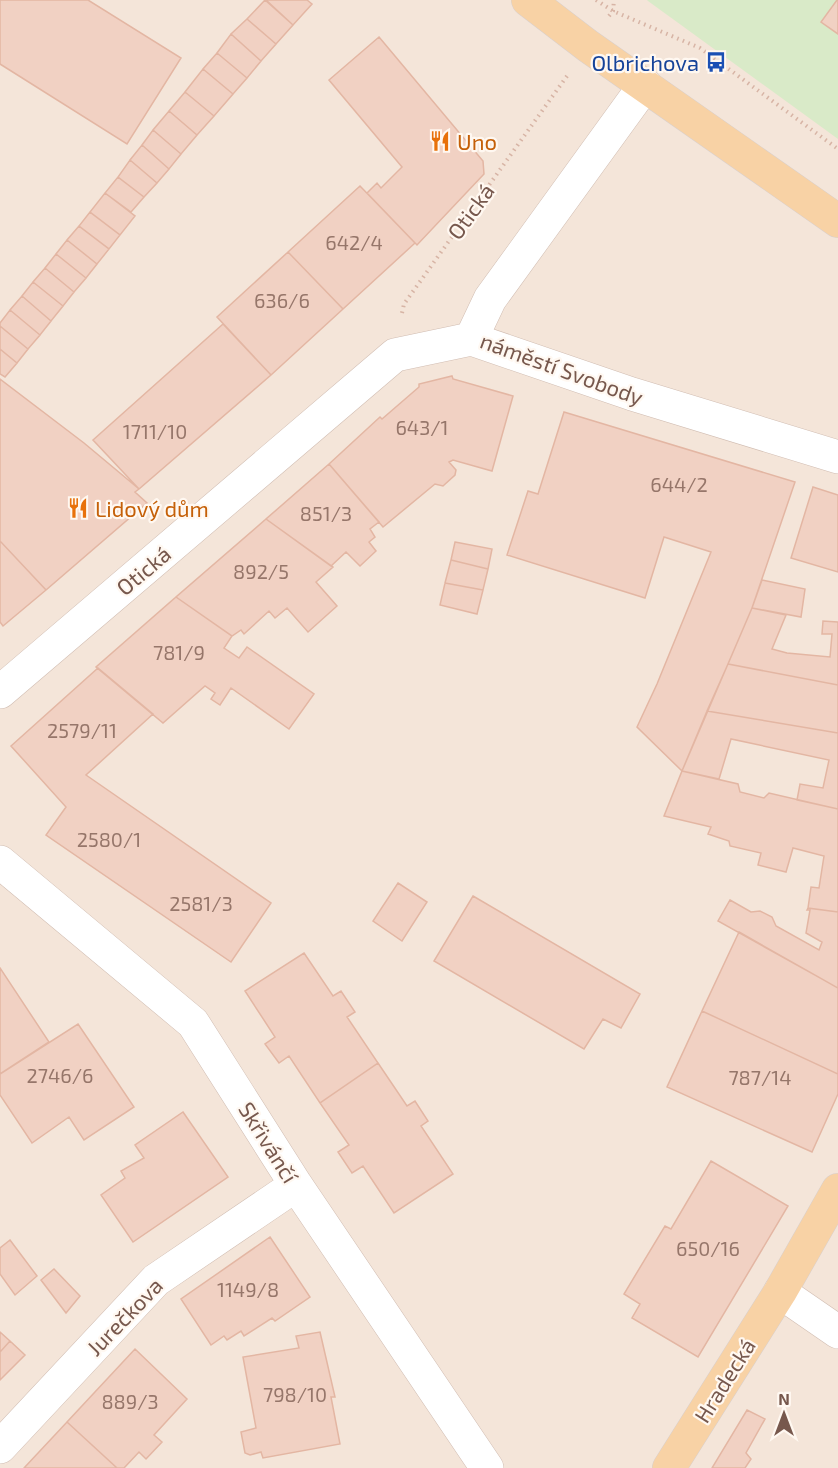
<svg xmlns="http://www.w3.org/2000/svg" width="838" height="1468" font-family="'Exo 2',sans-serif">
<rect width="100%" height="100%" fill="#fcf4ea"/>
<path fill="#f4e5d9" d="M 0,0 L 838,0 L 838,1468 L 0,1468 Z"/>
<path fill="#d9eac8" d="M 647,0 L 838,0 L 838,139 L 648,1 Z"/>
<path fill="#f1d1c3" stroke="#e3b6a3" stroke-width="1.5" d="M 0,0 L 88,0 L 181,58 L 127,144 L 0,64 Z
M 265,0 L 293,25 L 276,44 L 247,19 Z
M 266,0 L 307,0 L 312,4 L 293,25 Z
M 837,0 L 838,0 L 838,34 L 821,22 Z
M 247,19 L 276,44 L 261,61 L 231,34 Z
M 231,34 L 261,61 L 247,78 L 217,53 Z
M 379,37 L 483,161 L 484,174 L 417,245 L 367,193 L 377,183 L 381,188 L 402,167 L 329,80 Z
M 217,53 L 247,78 L 233,94 L 203,69 Z
M 203,69 L 233,94 L 214,116 L 185,92 Z
M 185,92 L 214,116 L 197,135 L 169,111 Z
M 169,111 L 197,135 L 181,154 L 153,130 Z
M 153,130 L 181,154 L 169,169 L 142,145 Z
M 142,145 L 169,169 L 157,183 L 130,160 Z
M 130,160 L 157,183 L 144,197 L 118,177 Z
M 118,177 L 144,197 L 131,212 L 105,193 Z
M 360,186 L 415,243 L 343,309 L 288,252 Z
M 105,193 L 135,216 L 120,235 L 90,212 Z
M 90,212 L 120,235 L 109,249 L 79,226 Z
M 79,226 L 109,249 L 97,264 L 67,240 Z
M 67,240 L 97,264 L 86,278 L 56,254 Z
M 288,252 L 343,309 L 271,375 L 217,317 Z
M 56,254 L 86,278 L 74,292 L 45,268 Z
M 45,268 L 74,292 L 63,306 L 33,282 Z
M 33,282 L 63,306 L 51,321 L 22,296 Z
M 22,296 L 51,321 L 40,335 L 10,310 Z
M 10,310 L 40,335 L 28,349 L 0,326 L 0,323 Z
M 223,324 L 271,375 L 139,489 L 93,440 Z
M 0,326 L 28,349 L 17,363 L 0,349 Z
M 0,349 L 17,363 L 5,377 L 0,374 Z
M 452,376 L 453,379 L 513,396 L 492,471 L 453,460 L 449,462 L 456,470 L 455,475 L 443,486 L 435,484 L 383,527 L 329,464 L 380,417 L 382,419 L 419,387 L 419,384 Z
M 0,379 L 84,443 L 139,489 L 135,492 L 147,503 L 46,590 L 0,541 Z
M 564,412 L 795,482 L 752,608 L 682,771 L 637,727 L 657,684 L 711,552 L 664,537 L 645,598 L 507,555 L 528,491 L 538,494 Z
M 329,464 L 379,522 L 370,529 L 375,537 L 369,542 L 376,551 L 360,566 L 346,552 L 331,566 L 266,519 Z
M 813,487 L 838,495 L 838,572 L 791,558 Z
M 266,519 L 333,567 L 316,582 L 337,606 L 308,632 L 287,608 L 275,618 L 269,611 L 244,634 L 241,630 L 232,636 L 176,597 Z
M 0,541 L 46,590 L 3,626 L 0,622 Z
M 455,542 L 492,549 L 488,569 L 451,560 Z
M 451,560 L 488,569 L 483,590 L 445,583 Z
M 762,580 L 805,589 L 801,617 L 752,608 Z
M 445,583 L 483,590 L 477,614 L 440,605 Z
M 176,597 L 232,636 L 224,648 L 239,658 L 247,647 L 314,694 L 289,729 L 231,688 L 220,705 L 211,699 L 215,693 L 205,686 L 163,723 L 96,667 Z
M 752,608 L 786,615 L 772,649 L 787,653 L 830,657 L 832,634 L 822,634 L 823,621 L 838,622 L 838,685 L 728,664 Z
M 728,664 L 838,685 L 838,733 L 707,711 Z
M 98,668 L 153,714 L 86,775 L 271,903 L 231,962 L 46,835 L 66,807 L 11,746 Z
M 707,711 L 838,733 L 838,809 L 797,800 L 800,784 L 823,788 L 829,760 L 731,739 L 719,779 L 682,771 Z
M 682,771 L 738,784 L 740,792 L 764,798 L 769,793 L 838,809 L 838,912 L 808,908 L 811,887 L 819,888 L 824,856 L 793,848 L 786,872 L 758,865 L 761,853 L 730,846 L 729,841 L 708,834 L 711,827 L 664,816 Z
M 398,883 L 427,902 L 402,941 L 373,921 Z
M 473,896 L 640,994 L 621,1028 L 603,1019 L 584,1049 L 434,961 Z
M 730,900 L 751,912 L 760,911 L 772,917 L 776,926 L 819,950 L 822,942 L 806,933 L 810,910 L 807,910 L 808,908 L 838,912 L 838,988 L 718,921 Z
M 739,932 L 838,988 L 838,1074 L 702,1011 Z
M 304,953 L 333,996 L 341,991 L 355,1012 L 347,1017 L 378,1063 L 320,1103 L 289,1056 L 279,1063 L 265,1044 L 275,1037 L 245,991 Z
M 0,968 L 49,1042 L 0,1074 Z
M 702,1011 L 838,1074 L 838,1094 L 812,1152 L 667,1087 Z
M 78,1024 L 134,1107 L 84,1140 L 69,1117 L 32,1143 L 0,1095 L 0,1074 Z
M 378,1063 L 407,1106 L 415,1101 L 428,1121 L 421,1126 L 453,1174 L 394,1213 L 363,1166 L 352,1173 L 338,1152 L 349,1145 L 320,1103 Z
M 183,1112 L 228,1177 L 133,1242 L 101,1195 L 125,1178 L 121,1171 L 144,1158 L 135,1145 Z
M 711,1161 L 788,1206 L 698,1357 L 632,1318 L 640,1304 L 624,1294 L 665,1226 L 671,1229 Z
M 270,1237 L 310,1297 L 275,1321 L 272,1318 L 244,1336 L 241,1331 L 227,1340 L 224,1336 L 211,1345 L 181,1299 Z
M 10,1240 L 37,1276 L 15,1295 L 0,1274 L 0,1248 Z
M 54,1269 L 80,1296 L 66,1313 L 41,1280 Z
M 0,1332 L 10,1341 L 0,1352 Z
M 320,1332 L 335,1397 L 331,1397 L 340,1444 L 263,1458 L 261,1452 L 250,1455 L 245,1453 L 241,1432 L 256,1428 L 243,1357 L 299,1348 L 296,1336 Z
M 10,1341 L 25,1355 L 0,1380 L 0,1352 Z
M 135,1349 L 187,1399 L 154,1435 L 162,1442 L 146,1459 L 139,1452 L 124,1468 L 117,1468 L 67,1422 Z
M 747,1410 L 765,1419 L 746,1453 L 751,1459 L 745,1468 L 712,1468 Z
M 67,1422 L 117,1468 L 24,1468 Z"/>
<g fill="none" stroke-linecap="round" stroke-linejoin="round">
<g stroke="#d1bdb2" stroke-width="34">
<path id="minor" d="M 471,339 L 632,394 L 838,457
M 471,339 L 490,299 L 645,85
M 0,692 L 395,355 L 471,339
M 0,862 L 193,1023 L 296,1185 L 487,1468
M 780,1292 L 838,1332
M 0,1447 L 156,1280 L 296,1185"/>
</g>
<g stroke="#d9d0cd" stroke-width="34">
<path id="major" d="M 528,0 L 588,46 L 838,221
M 669,1468 L 780,1292 L 838,1190"/>
</g>
<path stroke="#d7b4a5" stroke-width="4" stroke-dasharray="1.5 4.5" stroke-linecap="butt" d="M 596,0 L 613,11 L 700,48 L 838,149
M 609,16 L 613,11 L 614,0
M 402,313 L 404,304 L 567,76"/>
<use href="#minor" stroke="#fff" stroke-width="33"/>
<use href="#major" stroke="#f8d2a5" stroke-width="33"/>
</g>
<defs>
<g id="bus-bare" transform="scale(1.62)"><path d="M-5-6H5V4H4V6H2V4H-2V6H-4V4H-5ZM-3.5-4V0h7V-4ZM-3.5 1.2v1.5H-2V1.2ZM2 1.2v1.5H3.5V1.2Z" fill="#1a4fb4" stroke="#fff8f1" stroke-width="2.5" paint-order="stroke"/></g>
<g id="restaurant-bare" transform="scale(1.62)"><path d="M-5-6h1v4h1v-4h1v4h1v-4h1v5L-1.5 .5V6h-2V.5L-5-1ZM5-6V6H3V1.5H1.5Q1.5-4 5-6Z" fill="#e8710a" stroke="#fff8f1" stroke-width="2.5" paint-order="stroke"/></g>
</defs>
<g fill-rule="evenodd">
<use href="#bus-bare" x="716" y="62"/>
<use href="#restaurant-bare" x="440" y="141"/>
<use href="#restaurant-bare" x="78" y="508"/>
</g>
<g text-anchor="middle" dominant-baseline="central" stroke-width="4.5" stroke-linejoin="round" paint-order="stroke">
<g font-size="20" fill="#96766a">
<text x="354" y="242">642/4</text>
<text x="282" y="300">636/6</text>
<text x="422" y="427">643/1</text>
<text x="155" y="431">1711/10</text>
<text x="679" y="484">644/2</text>
<text x="326" y="513">851/3</text>
<text x="261" y="571">892/5</text>
<text x="179" y="652">781/9</text>
<text x="82" y="730">2579/11</text>
<text x="109" y="839">2580/1</text>
<text x="201" y="903">2581/3</text>
<text x="60" y="1075">2746/6</text>
<text x="760" y="1077">787/14</text>
<text x="708" y="1248">650/16</text>
<text x="248" y="1289">1149/8</text>
<text x="295" y="1394">798/10</text>
<text x="130" y="1401">889/3</text>
</g>
<g font-size="22" fill="#164399" stroke="#fff8f1" text-anchor="end">
<text x="699" y="62">Olbrichova</text>
</g>
<g font-size="22" fill="#c56008" stroke="#fff8f1" text-anchor="start">
<text x="457" y="141">Uno</text>
<text x="95" y="508">Lidový dům</text>
</g>
<g font-size="22" fill="#77584d" stroke="#fff8f1">
<text transform="translate(470 211) rotate(-54)">Otická</text>
<text transform="translate(562 368) rotate(20)">náměstí Svobody</text>
<text transform="translate(143 570) rotate(-40)">Otická</text>
<text transform="translate(269 1142) rotate(58)">Skřivánčí</text>
<text transform="translate(124 1316) rotate(-46)">Jurečkova</text>
<text transform="translate(724 1380) rotate(-58)">Hradecká</text>
</g>
</g>
<g transform="translate(784 1414)" stroke="#fff8f1" stroke-width="4.5" paint-order="stroke">
<path d="M0-4.5L10 22L0 15L-10 22Z" fill="#77584d"/>
<text y="-9" font-size="16" font-weight="bold" text-anchor="middle" fill="#77584d">N</text>
</g>
</svg>
